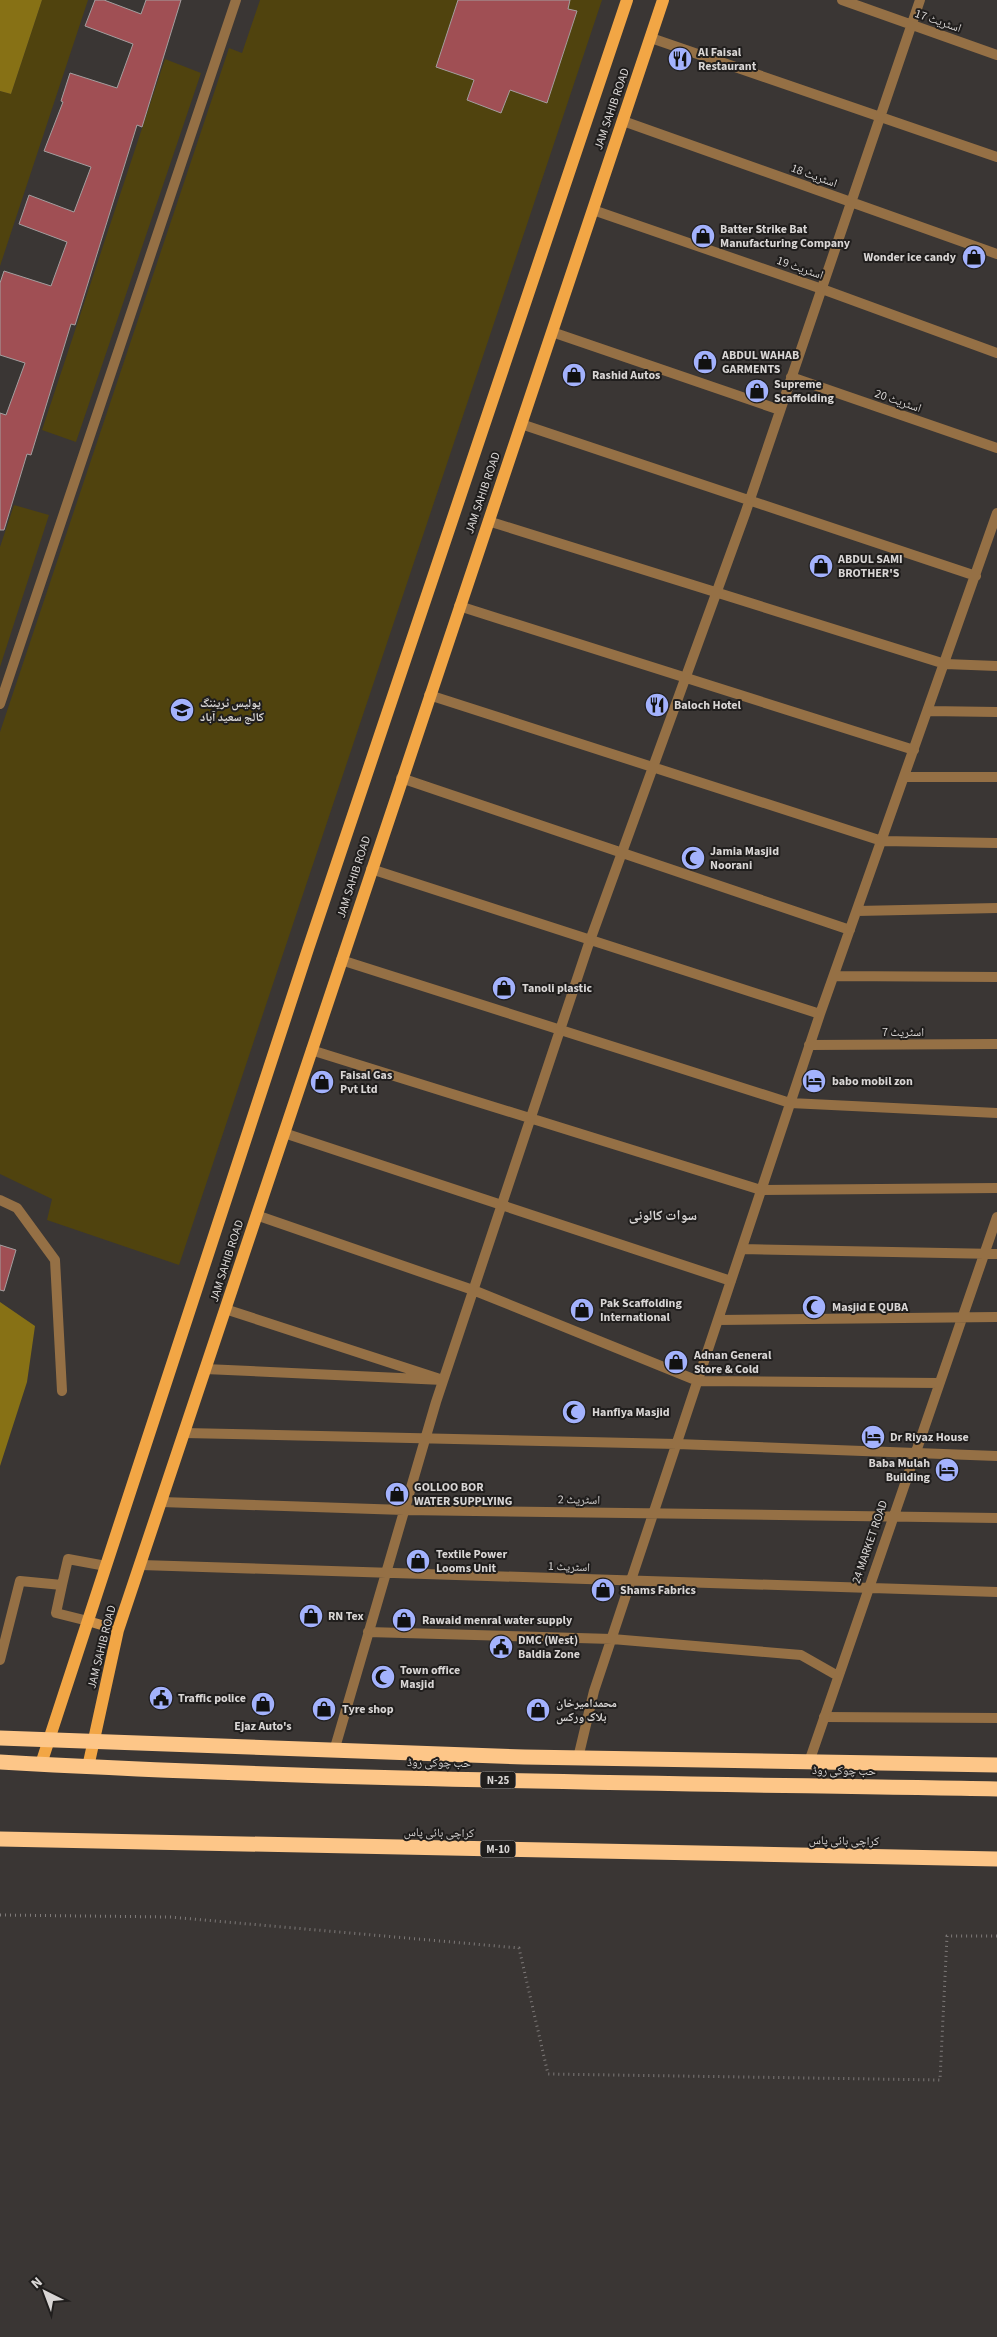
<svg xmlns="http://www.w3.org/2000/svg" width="997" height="2337" font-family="'Source Sans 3','Noto Naskh Arabic',sans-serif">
<rect width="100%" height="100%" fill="#3a3634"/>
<path fill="#50430e" d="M 42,0 L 88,0 L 0,266 L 0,91 L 11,94 Z
M 260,0 L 602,0 L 179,1265 L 47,1220 L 52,1199 L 0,1174 L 0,732 L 229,48 L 242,53 Z
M 165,59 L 201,73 L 76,442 L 42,430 Z
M 14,505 L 49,515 L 0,667 L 0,547 Z"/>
<path fill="#877115" d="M 0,0 L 42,0 L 11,94 L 0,91 Z
M 0,1302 L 35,1326 L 27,1382 L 0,1466 Z"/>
<path fill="#a04f54" stroke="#a49f9f" d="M 95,0 L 104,0 L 141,14 L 146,0 L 181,0 L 142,127 L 137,125 L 75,325 L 71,324 L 31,455 L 27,454 L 4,530 L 0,530 L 0,413 L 6,415 L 25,363 L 0,355 L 0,283 L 4,271 L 51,286 L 67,242 L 19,224 L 29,195 L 74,212 L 91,167 L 44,151 L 63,102 L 61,101 L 70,73 L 117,88 L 133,44 L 85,26 Z
M 458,0 L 570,0 L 568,9 L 577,11 L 547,103 L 510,90 L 501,113 L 467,100 L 474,80 L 436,67 Z
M 0,1245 L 16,1250 L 4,1291 L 0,1290 Z"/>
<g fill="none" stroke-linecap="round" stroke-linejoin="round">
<path stroke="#7e7a79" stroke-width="3" stroke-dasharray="1 4" stroke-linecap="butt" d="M 0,1915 L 170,1917 L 519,1948 L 548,2074 L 940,2080 L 947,1936 L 997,1936"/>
<path stroke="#957045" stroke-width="10" d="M 0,704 L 236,0
M 0,1200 L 17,1208 L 55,1260 L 62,1391
M 62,1585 L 68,1559 L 106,1566
M 0,1660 L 20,1581 L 62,1585 L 56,1613 L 88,1621
M 824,1717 L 997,1718"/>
<path stroke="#957045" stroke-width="10" d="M 842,0 L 997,55
M 651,38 L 997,157
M 623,121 L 997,254
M 593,210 L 822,289 L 997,353
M 552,332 L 780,410
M 791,377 L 997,448
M 521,424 L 976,576
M 488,521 L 945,664 L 997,666
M 459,606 L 914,750
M 429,695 L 882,841 L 997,843
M 928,711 L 997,712
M 905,777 L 997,777
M 401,778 L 850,930
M 371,869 L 820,1014
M 857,911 L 997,908
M 341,960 L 790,1103 L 997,1113
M 834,976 L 997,977
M 809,1045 L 997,1044
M 311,1050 L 761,1190 L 997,1188
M 284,1133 L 731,1281
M 256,1215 L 473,1290 L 698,1381 L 939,1383
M 742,1249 L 997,1254
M 718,1320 L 997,1317
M 205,1369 L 443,1380 L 225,1309
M 184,1433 L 677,1444 L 997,1456
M 161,1502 L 404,1510 L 997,1518
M 141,1565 L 997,1592
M 368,1632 L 612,1639 L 801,1655 L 838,1676
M 334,1751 L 436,1402 L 588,946 L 745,514 L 920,0
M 578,1758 L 594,1691 L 820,1014 L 997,513
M 809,1762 L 997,1217"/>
<path stroke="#ca8e47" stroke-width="10" d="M 88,1621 L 118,1630"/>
<path stroke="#f2a645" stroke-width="12" d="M 41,1764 L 308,949 L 627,0
M 88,1767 L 118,1630 L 663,0"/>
<path stroke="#fdc688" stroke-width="15" d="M 0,1738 L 524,1757 L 997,1765
M 0,1762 C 332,1781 665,1783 997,1789
M 0,1839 L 997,1859"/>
</g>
<defs>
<g id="restaurant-disc" transform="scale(1.25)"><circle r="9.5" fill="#a3b2fd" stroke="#201e1d"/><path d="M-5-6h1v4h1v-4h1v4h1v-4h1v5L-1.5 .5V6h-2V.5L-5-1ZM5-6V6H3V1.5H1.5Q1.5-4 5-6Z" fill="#111"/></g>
<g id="shop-disc" transform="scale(1.25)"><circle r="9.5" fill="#a3b2fd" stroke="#201e1d"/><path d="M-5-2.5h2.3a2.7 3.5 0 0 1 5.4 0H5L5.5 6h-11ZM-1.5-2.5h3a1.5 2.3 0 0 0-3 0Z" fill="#111"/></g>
<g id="university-disc" transform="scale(1.25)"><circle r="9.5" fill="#a3b2fd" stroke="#201e1d"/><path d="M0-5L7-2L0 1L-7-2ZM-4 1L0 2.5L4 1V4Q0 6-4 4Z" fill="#111"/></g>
<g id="mosque-disc" transform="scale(1.25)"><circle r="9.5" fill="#a3b2fd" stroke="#201e1d"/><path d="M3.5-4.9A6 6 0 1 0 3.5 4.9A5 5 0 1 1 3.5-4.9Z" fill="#111"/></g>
<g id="hotel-disc" transform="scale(1.25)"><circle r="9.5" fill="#a3b2fd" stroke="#201e1d"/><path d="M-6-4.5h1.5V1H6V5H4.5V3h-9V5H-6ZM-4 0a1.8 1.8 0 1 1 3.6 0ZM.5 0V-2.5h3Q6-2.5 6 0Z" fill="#111"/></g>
<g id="civic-disc" transform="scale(1.25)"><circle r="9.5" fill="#a3b2fd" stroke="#201e1d"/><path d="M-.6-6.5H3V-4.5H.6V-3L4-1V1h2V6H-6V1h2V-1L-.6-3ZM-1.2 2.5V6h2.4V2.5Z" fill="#111"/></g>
</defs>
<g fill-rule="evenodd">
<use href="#restaurant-disc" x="680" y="59"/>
<use href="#shop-disc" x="703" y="236"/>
<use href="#shop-disc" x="974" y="257"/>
<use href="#shop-disc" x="705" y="362"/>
<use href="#shop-disc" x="574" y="375"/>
<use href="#shop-disc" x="757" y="391"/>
<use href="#shop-disc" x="821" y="566"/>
<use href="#restaurant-disc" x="657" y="705"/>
<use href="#university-disc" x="182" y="710"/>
<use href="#mosque-disc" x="693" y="858"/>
<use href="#shop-disc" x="504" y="988"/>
<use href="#hotel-disc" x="814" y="1081"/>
<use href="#shop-disc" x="322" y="1082"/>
<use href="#mosque-disc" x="814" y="1307"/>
<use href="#shop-disc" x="582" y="1310"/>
<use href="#shop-disc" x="676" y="1362"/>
<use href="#mosque-disc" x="574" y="1412"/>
<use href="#hotel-disc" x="873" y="1437"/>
<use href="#hotel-disc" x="947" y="1470"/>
<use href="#shop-disc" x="397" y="1494"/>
<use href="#shop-disc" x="418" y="1561"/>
<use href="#shop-disc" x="603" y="1590"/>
<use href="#shop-disc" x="311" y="1616"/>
<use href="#shop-disc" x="404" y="1620"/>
<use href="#civic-disc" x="501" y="1647"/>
<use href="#mosque-disc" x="383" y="1677"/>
<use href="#civic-disc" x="161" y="1698"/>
<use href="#shop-disc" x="263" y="1704"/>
<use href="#shop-disc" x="324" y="1709"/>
<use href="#shop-disc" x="538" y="1710"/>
</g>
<g text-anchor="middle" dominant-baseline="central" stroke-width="4" stroke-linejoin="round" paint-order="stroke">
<g fill="#201e1d" stroke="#a29f9e" stroke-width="1">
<rect x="480.5" y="1771.5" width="35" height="17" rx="4"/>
<rect x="480.5" y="1840.5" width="35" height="17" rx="4"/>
</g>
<g font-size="11" font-weight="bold" fill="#d9d6d5">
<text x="498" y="1780">N-25</text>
<text x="498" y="1849">M-10</text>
</g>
<g font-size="12" fill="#d9d6d5" stroke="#201e1d">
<text transform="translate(938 21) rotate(19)">اسٹریٹ 17</text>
<text transform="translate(612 109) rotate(-71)">JAM SAHIB ROAD</text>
<text transform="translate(814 176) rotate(20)">اسٹریٹ 18</text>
<text transform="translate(800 268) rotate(19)">اسٹریٹ 19</text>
<text transform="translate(898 401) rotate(19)">اسٹریٹ 20</text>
<text transform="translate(483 493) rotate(-71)">JAM SAHIB ROAD</text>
<text transform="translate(354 877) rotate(-72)">JAM SAHIB ROAD</text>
<text x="903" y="1032">اسٹریٹ 7</text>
<text transform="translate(227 1261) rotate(-72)">JAM SAHIB ROAD</text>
<text transform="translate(579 1500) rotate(1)">اسٹریٹ 2</text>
<text transform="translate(870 1542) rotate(-71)">24 MARKET ROAD</text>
<text transform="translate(569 1567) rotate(2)">اسٹریٹ 1</text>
<text transform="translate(102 1647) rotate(-76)">JAM SAHIB ROAD</text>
<text transform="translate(439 1763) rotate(1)">حب چوکی روڈ</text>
<text transform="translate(844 1771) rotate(1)">حب چوکی روڈ</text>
<text transform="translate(439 1833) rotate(1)">کراچی بائی پاس</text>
<text transform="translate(844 1841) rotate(1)">کراچی بائی پاس</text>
</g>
<g font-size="12" font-weight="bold" fill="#d9d6d5" stroke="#201e1d" text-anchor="start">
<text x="698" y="52">Al Faisal<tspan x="698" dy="14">Restaurant</tspan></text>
<text x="720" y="229">Batter Strike Bat<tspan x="720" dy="14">Manufacturing Company</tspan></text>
<text x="956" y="257" text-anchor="end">Wonder ice candy</text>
<text x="722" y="355">ABDUL WAHAB<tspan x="722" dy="14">GARMENTS</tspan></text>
<text x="592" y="375">Rashid Autos</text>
<text x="774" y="384">Supreme<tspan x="774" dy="14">Scaffolding</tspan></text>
<text x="838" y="559">ABDUL SAMI<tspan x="838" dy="14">BROTHER'S</tspan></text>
<text x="200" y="703">پولیس ٹریننگ<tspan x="200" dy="14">کالج سعید آباد</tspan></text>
<text x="674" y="705">Baloch Hotel</text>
<text x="710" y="851">Jamia Masjid<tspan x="710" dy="14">Noorani</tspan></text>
<text x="522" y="988">Tanoli plastic</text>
<text x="340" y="1075">Faisal Gas<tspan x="340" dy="14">Pvt Ltd</tspan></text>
<text x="832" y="1081">babo mobil zon</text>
<text x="600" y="1303">Pak Scaffolding<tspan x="600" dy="14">International</tspan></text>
<text x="832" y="1307">Masjid E QUBA</text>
<text x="694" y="1355">Adnan General<tspan x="694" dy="14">Store &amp; Cold</tspan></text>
<text x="592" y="1412">Hanfiya Masjid</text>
<text x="890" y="1437">Dr Riyaz House</text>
<text x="930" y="1463" text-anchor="end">Baba Mulah<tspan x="930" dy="14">Building</tspan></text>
<text x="414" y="1487">GOLLOO BOR<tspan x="414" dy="14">WATER SUPPLYING</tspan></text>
<text x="436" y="1554">Textile Power<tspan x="436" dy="14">Looms Unit</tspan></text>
<text x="620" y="1590">Shams Fabrics</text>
<text x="328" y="1616">RN Tex</text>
<text x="422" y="1620">Rawaid menral water supply</text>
<text x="518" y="1640">DMC (West)<tspan x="518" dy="14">Baldia Zone</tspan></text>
<text x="400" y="1670">Town office<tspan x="400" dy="14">Masjid</tspan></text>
<text x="178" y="1698">Traffic police</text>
<text x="556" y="1703">محمداميرخان<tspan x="556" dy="14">بلاک ورکس</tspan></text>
<text x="342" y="1709">Tyre shop</text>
<text x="263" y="1726" text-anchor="middle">Ejaz Auto's</text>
</g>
<g font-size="14" font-weight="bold" fill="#d9d6d5" stroke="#201e1d">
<text x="663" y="1216">سوات کالونی</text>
</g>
</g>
<g transform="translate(45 2292) rotate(318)" stroke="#201e1d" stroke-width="4" paint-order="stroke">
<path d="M0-4L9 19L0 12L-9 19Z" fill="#d9d6d5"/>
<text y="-8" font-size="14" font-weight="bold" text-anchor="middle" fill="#d9d6d5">N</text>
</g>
</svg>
